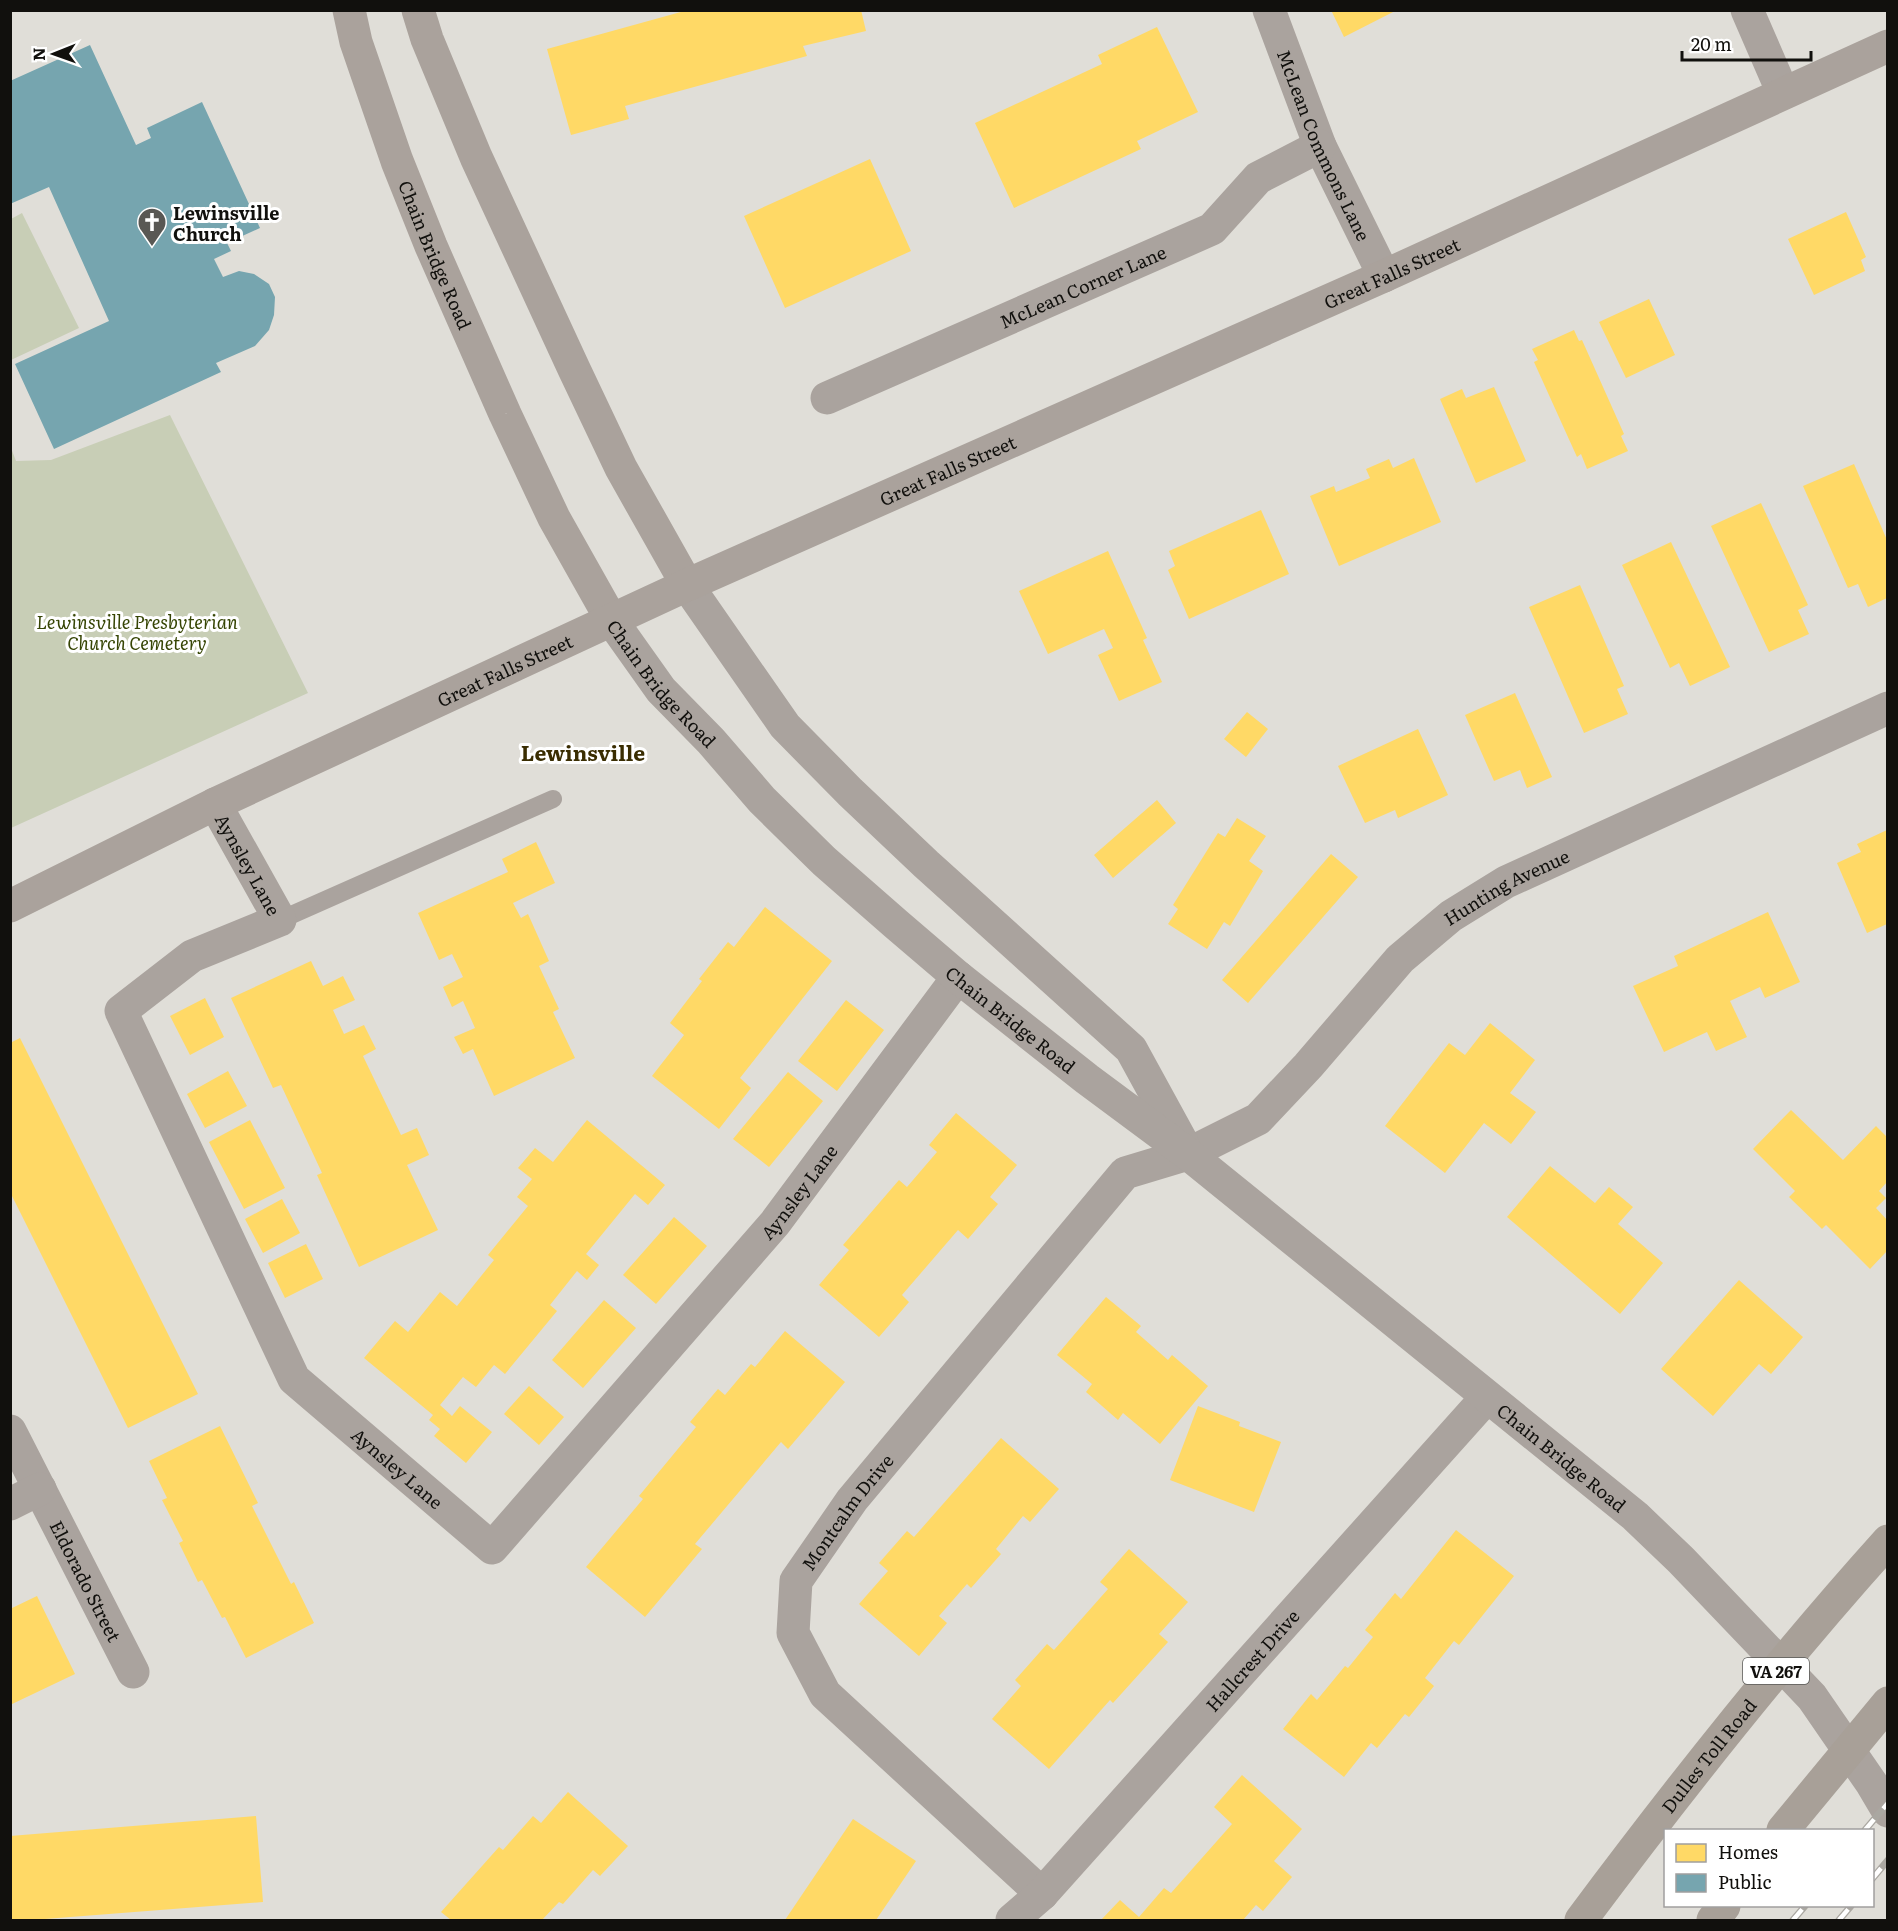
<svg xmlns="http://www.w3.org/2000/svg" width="1898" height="1931" font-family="Literata,serif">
<rect width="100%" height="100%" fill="#e0ded8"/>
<path fill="#c8ceb6" d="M 22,213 L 79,328 L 11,360 L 11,219 Z
M 170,415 L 308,693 L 11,828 L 11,448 L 16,461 L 51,460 Z"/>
<path fill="#ffd966" d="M 688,10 L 861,10 L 866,31 L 803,46 L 807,56 L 625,106 L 629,119 L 571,135 L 547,49 Z
M 1331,10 L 1397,10 L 1344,37 Z
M 1157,27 L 1198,112 L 1137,141 L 1141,149 L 1014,208 L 975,123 L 1102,64 L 1098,55 Z
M 870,159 L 911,251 L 785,308 L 744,216 Z
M 1846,212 L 1866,257 L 1861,260 L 1865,271 L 1814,295 L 1788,239 Z
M 1649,299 L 1675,355 L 1626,378 L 1599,322 Z
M 1574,330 L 1579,341 L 1582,340 L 1624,434 L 1621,436 L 1628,451 L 1587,469 L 1581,454 L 1577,457 L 1534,362 L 1538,360 L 1532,349 Z
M 1494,387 L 1526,461 L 1476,483 L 1440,399 L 1462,389 L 1466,398 Z
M 1414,458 L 1441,522 L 1339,566 L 1310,496 L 1334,486 L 1336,492 L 1370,478 L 1366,469 L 1389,459 L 1393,468 Z
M 1854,464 L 1887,540 L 1887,598 L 1868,607 L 1858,584 L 1848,588 L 1803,486 Z
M 1761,503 L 1808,605 L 1798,610 L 1809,634 L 1769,652 L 1711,526 Z
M 1261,510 L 1289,574 L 1189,619 L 1168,570 L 1175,566 L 1169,551 Z
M 1671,542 L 1730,667 L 1690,686 L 1679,663 L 1670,668 L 1622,565 Z
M 1108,551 L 1147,638 L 1143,640 L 1162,682 L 1119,701 L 1098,655 L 1113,648 L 1104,629 L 1048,654 L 1019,591 Z
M 1580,585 L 1624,686 L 1617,689 L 1628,714 L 1584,733 L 1529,607 Z
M 1515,693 L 1552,777 L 1527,788 L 1520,770 L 1494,781 L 1465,715 Z
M 1247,712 L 1268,729 L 1246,757 L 1224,739 Z
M 1418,729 L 1448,795 L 1398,818 L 1395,810 L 1365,823 L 1338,766 Z
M 1157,800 L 1176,823 L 1113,878 L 1094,855 Z
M 1237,818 L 1266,836 L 1249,861 L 1263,871 L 1230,926 L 1224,922 L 1207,949 L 1168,924 L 1178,909 L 1173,905 L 1218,833 L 1225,837 Z
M 1887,830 L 1887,924 L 1867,933 L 1837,863 L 1861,852 L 1857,844 Z
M 536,842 L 555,883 L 513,903 L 521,918 L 528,914 L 549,961 L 539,966 L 559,1009 L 553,1012 L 575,1058 L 494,1096 L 473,1049 L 463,1054 L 454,1037 L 475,1028 L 463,1001 L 452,1007 L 443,987 L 463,977 L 452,954 L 439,960 L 418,913 L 508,872 L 502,859 Z
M 1331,854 L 1358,877 L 1248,1003 L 1222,980 Z
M 765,907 L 832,961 L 740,1078 L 751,1088 L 719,1129 L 652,1076 L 684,1035 L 670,1023 L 702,981 L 699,979 L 728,942 L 734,947 Z
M 1768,912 L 1800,982 L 1765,998 L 1760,987 L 1730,1001 L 1747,1037 L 1716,1051 L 1707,1032 L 1664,1052 L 1633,986 L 1678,966 L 1674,956 Z
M 311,961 L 323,986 L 343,976 L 355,1000 L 333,1010 L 344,1034 L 364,1025 L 376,1049 L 363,1056 L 401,1135 L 417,1128 L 429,1155 L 407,1165 L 438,1230 L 359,1267 L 317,1175 L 322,1173 L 281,1085 L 273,1088 L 231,998 Z
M 205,998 L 224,1037 L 190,1055 L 170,1016 Z
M 846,1000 L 884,1030 L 837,1091 L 798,1061 Z
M 1490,1023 L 1535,1060 L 1510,1093 L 1536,1112 L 1511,1144 L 1484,1123 L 1445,1173 L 1385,1126 L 1449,1043 L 1465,1055 Z
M 20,1038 L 198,1394 L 128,1428 L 10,1192 L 10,1043 Z
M 228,1071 L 247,1106 L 205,1128 L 187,1094 Z
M 788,1072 L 823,1101 L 769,1167 L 733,1139 Z
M 1791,1110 L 1843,1160 L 1876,1126 L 1887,1137 L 1887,1182 L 1879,1191 L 1886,1198 L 1876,1208 L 1887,1220 L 1887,1251 L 1870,1269 L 1826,1225 L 1822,1229 L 1789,1197 L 1795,1191 L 1753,1149 Z
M 956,1113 L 1017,1165 L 990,1197 L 998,1204 L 968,1239 L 958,1230 L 902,1295 L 909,1302 L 879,1337 L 819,1285 L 849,1250 L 843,1245 L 899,1180 L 907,1187 L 937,1152 L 929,1145 Z
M 250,1120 L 285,1188 L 244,1209 L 209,1142 Z
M 587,1120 L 665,1185 L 648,1205 L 635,1194 L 586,1254 L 599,1265 L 587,1280 L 577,1271 L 550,1305 L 557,1311 L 505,1374 L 494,1365 L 476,1387 L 463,1377 L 440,1405 L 452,1416 L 460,1406 L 492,1432 L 466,1463 L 434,1436 L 440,1429 L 429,1420 L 433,1415 L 364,1358 L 395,1321 L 408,1332 L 440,1292 L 457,1306 L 494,1260 L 488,1255 L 528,1206 L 517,1197 L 532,1179 L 518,1168 L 535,1148 L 553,1162 Z
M 1550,1166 L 1595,1203 L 1609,1187 L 1633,1207 L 1618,1224 L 1663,1263 L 1620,1314 L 1507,1217 Z
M 282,1199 L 300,1233 L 263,1253 L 245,1219 Z
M 674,1217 L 707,1246 L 656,1304 L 623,1275 Z
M 306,1244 L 323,1279 L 285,1298 L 268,1263 Z
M 1739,1280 L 1803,1337 L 1771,1374 L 1759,1364 L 1713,1416 L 1661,1369 Z
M 1106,1297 L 1141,1326 L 1136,1332 L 1168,1360 L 1172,1355 L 1208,1386 L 1160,1444 L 1123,1413 L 1118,1420 L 1086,1392 L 1092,1384 L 1057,1355 Z
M 604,1300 L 636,1328 L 583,1388 L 552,1360 Z
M 785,1331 L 845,1382 L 788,1449 L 781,1442 L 695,1544 L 702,1549 L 645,1617 L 586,1567 L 643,1499 L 639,1496 L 696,1427 L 690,1422 L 718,1389 L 725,1395 L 751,1364 L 755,1367 Z
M 529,1386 L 564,1417 L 539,1445 L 504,1414 Z
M 1198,1406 L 1240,1422 L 1239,1426 L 1281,1442 L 1254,1512 L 1170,1480 Z
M 220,1426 L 258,1503 L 252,1506 L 291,1584 L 294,1582 L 314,1623 L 246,1658 L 225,1617 L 222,1618 L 202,1580 L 198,1582 L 179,1543 L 183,1541 L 162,1500 L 167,1498 L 149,1461 Z
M 1001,1438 L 1059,1489 L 1030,1522 L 1023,1516 L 996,1549 L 1001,1554 L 971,1588 L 967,1584 L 939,1616 L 947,1623 L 919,1656 L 859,1604 L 888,1571 L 879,1563 L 907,1531 L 914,1537 Z
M 1456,1530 L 1514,1576 L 1459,1645 L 1454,1641 L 1425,1678 L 1434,1686 L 1409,1717 L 1405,1714 L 1377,1748 L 1371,1743 L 1344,1777 L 1283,1729 L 1311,1694 L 1317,1700 L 1345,1666 L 1348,1668 L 1373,1637 L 1365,1630 L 1395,1593 L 1401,1599 Z
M 1129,1549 L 1188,1602 L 1159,1634 L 1168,1642 L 1113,1703 L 1110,1700 L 1049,1769 L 992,1719 L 1021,1686 L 1015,1680 L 1047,1644 L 1054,1650 L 1108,1589 L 1100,1582 Z
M 37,1596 L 75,1674 L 10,1705 L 10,1609 Z
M 1242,1775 L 1302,1829 L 1274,1861 L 1292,1877 L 1263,1911 L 1256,1905 L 1243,1920 L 1101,1920 L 1120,1900 L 1139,1917 L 1164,1888 L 1171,1893 L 1232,1824 L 1214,1807 Z
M 568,1792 L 628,1846 L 600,1876 L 593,1870 L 563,1904 L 559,1902 L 542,1920 L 451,1920 L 441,1912 L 499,1847 L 503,1850 L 533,1816 L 541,1823 Z
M 256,1816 L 263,1902 L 32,1920 L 10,1920 L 10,1836 Z
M 853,1819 L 916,1861 L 891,1898 L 876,1920 L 785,1920 Z"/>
<path fill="#76a5af" d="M 90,45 L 136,145 L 151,138 L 147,128 L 202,102 L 260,228 L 227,243 L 231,251 L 214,259 L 223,277 L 239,271 L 254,274 L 269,284 L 275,297 L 274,315 L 269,330 L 255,346 L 216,363 L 221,372 L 54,449 L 15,364 L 109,321 L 49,187 L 10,204 L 10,81 Z"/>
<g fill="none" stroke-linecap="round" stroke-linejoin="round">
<path stroke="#aaa39e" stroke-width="18" d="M 280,920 L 553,799"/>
<g stroke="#aaa39e" stroke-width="33">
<path id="s1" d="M 1269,10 L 1320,146 L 1384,276"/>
<path d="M 1747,10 L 1783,93"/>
<path id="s2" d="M 827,398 L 1212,229 L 1258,178 L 1320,146"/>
<path id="s3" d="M 215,804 L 280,920 L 192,956 L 121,1011 L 294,1379 L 492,1548 L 775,1223 L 958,977"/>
<path id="s4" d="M 10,1431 L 133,1672"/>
<path d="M 10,1504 L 40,1489"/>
<path id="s5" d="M 1042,1894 L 825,1694 L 793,1633 L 796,1581 L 852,1500 L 1125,1173 L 1188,1154 L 1258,1119 L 1308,1066 L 1400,959 L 1451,916 L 1506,882 L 1888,708"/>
<path id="s6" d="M 1012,1920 L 1042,1894 L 1487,1397"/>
</g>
<g stroke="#aaa39e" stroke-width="33">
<path d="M 687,585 L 785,726 L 850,792 L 926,864 L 1131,1049 L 1183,1144"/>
<path id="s7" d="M 612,621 L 661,690 L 711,741 L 762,800 L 824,861 L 896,924 L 958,977 L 1087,1079 L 1188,1154 L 1635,1516 L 1681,1560 L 1812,1697 L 1872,1784 L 1888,1811"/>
</g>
<g stroke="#aaa29c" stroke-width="33">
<path id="s8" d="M 349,10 L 356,42 L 397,161 L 431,246 L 505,414 L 554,518 L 612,621"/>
<path d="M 418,10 L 427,39 L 476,157 L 574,369 L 621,468 L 687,585"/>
<path id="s9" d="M 10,906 L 215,804 L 687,585 L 1384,276 L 1888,46"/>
</g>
<g stroke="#a8a098" stroke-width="33">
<path d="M 1783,1830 L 1888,1703"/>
<path id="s10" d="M 1581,1920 C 1678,1790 1779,1662 1888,1541"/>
<path d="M 1713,1920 L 1724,1906"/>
</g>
<g stroke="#aaa7a1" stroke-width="7">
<path id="rail" d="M 1865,1830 L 1888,1803
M 1872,1879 L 1888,1860
M 1793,1920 L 1805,1906
M 1839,1920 L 1851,1906"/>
</g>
<use href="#rail" stroke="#fff" stroke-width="4.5" stroke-dasharray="14" stroke-linecap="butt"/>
</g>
<defs>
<g id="church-pin" transform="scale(1.5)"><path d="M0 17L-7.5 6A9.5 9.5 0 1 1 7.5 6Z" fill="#595854" stroke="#fff"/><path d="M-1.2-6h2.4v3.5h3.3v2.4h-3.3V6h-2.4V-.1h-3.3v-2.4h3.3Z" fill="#fff"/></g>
</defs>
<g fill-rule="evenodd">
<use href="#church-pin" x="152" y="222"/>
</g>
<g text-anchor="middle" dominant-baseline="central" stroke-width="6" stroke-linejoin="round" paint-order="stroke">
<rect fill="#fff" stroke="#585856" stroke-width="1.5" x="1743" y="1658" width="66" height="26" rx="4.5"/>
<g font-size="16" font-weight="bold" fill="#11100d">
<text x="1776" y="1671">VA 267</text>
</g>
<g font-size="18" fill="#11100d" stroke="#fff">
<text stroke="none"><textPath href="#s1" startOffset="146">McLean Commons Lane</textPath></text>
<text stroke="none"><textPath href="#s8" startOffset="260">Chain Bridge Road</textPath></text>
<text stroke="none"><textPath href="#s9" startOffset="1520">Great Falls Street</textPath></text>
<text stroke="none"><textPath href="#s2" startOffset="279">McLean Corner Lane</textPath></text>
<text stroke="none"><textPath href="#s9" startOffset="1034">Great Falls Street</textPath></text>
<text stroke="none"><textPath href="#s9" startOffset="548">Great Falls Street</textPath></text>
<text stroke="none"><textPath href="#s7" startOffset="80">Chain Bridge Road</textPath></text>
<text stroke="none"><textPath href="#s3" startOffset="69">Aynsley Lane</textPath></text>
<text stroke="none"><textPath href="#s5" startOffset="1428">Hunting Avenue</textPath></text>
<text stroke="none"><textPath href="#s7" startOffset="566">Chain Bridge Road</textPath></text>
<text stroke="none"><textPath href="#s3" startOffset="1455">Aynsley Lane</textPath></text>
<text stroke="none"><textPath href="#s7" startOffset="1270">Chain Bridge Road</textPath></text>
<text stroke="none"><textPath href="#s3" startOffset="861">Aynsley Lane</textPath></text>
<text stroke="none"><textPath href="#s5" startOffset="502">Montcalm Drive</textPath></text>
<text stroke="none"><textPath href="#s4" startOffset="168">Eldorado Street</textPath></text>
<text stroke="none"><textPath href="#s6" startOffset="354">Hallcrest Drive</textPath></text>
<text stroke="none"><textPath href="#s10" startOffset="208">Dulles Toll Road</textPath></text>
</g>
<g font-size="18" font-weight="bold" fill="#11100d" stroke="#fff" text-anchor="start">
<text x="173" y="212">Lewinsville<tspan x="173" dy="21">Church</tspan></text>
</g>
<g font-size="18" font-style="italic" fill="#364504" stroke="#fff">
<text x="137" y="621">Lewinsville Presbyterian<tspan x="137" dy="21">Church Cemetery</tspan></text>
</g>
<g font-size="21" font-weight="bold" fill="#3a2d02" stroke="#fff">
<text x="583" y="751">Lewinsville</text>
</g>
</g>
<rect width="1898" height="1931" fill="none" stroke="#11100d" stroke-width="24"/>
<rect x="1664" y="1829" width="210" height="78" fill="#ffffff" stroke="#a09f9e" stroke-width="1.5"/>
<rect x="1676" y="1844" width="30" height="18" fill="#ffd966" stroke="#a09f9e" stroke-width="1.5"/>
<text x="1718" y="1859" font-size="18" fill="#11100d">Homes</text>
<rect x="1676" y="1874" width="30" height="18" fill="#76a5af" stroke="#a09f9e" stroke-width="1.5"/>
<text x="1718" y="1889" font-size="18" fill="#11100d">Public</text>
<g transform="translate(54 54) rotate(269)" stroke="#ffffff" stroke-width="4.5" paint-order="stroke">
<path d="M0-4.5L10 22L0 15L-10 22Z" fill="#11100d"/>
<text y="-9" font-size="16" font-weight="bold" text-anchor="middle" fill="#11100d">N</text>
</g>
<path d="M1682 51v9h129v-9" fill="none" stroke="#11100d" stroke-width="3"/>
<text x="1691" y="51" font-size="18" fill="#11100d" stroke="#ffffff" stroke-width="4.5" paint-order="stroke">20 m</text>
</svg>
